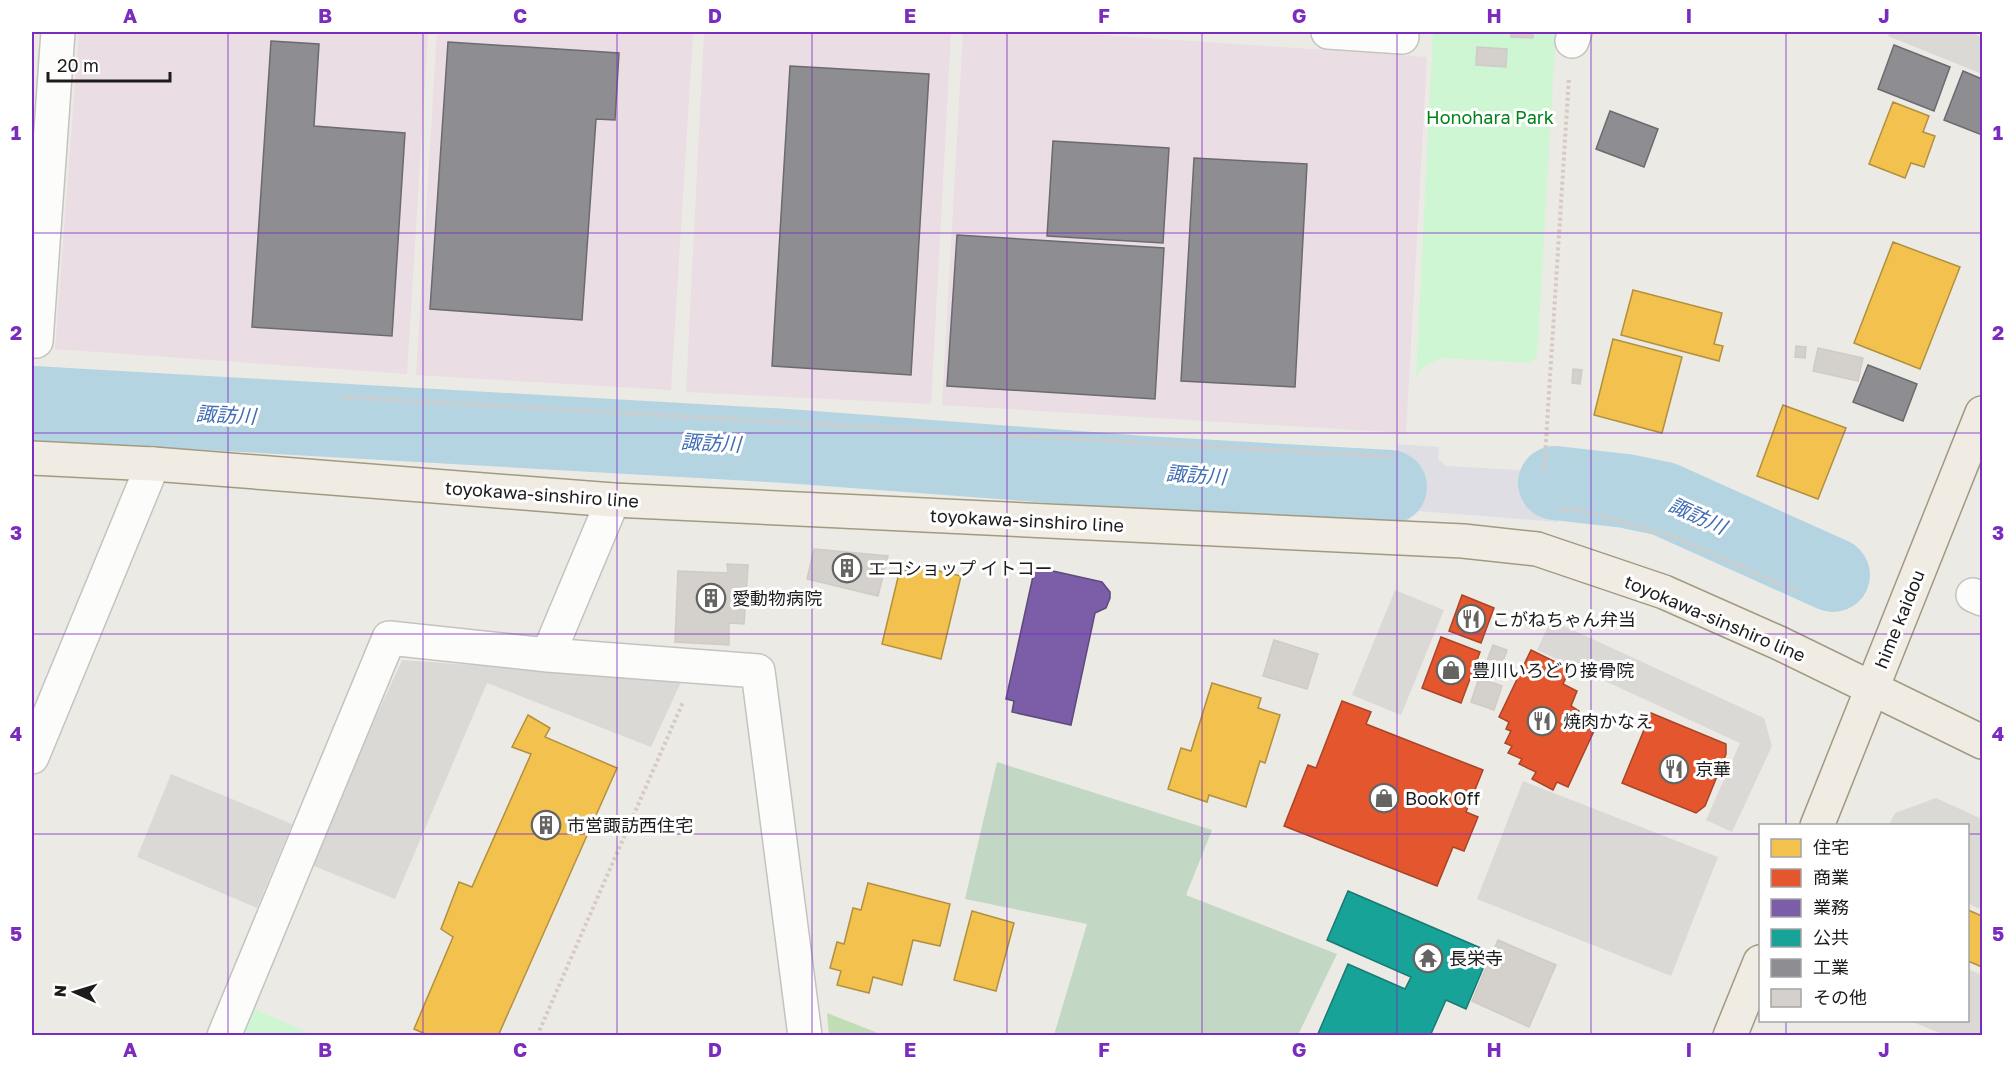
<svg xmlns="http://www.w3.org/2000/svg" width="2014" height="1067" font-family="'Golos Text','Noto Sans JP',sans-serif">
<rect width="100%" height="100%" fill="#eceae4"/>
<path fill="#dad9d6" d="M 1890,32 L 1968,32 L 1982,37 L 1982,74 L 1888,36 Z
M 1395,590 L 1444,610 L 1401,715 L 1352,695 Z
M 1551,620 L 1764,718 L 1772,746 L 1732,832 L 1706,820 L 1740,743 L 1537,650 Z
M 402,660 L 682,680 L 651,747 L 487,683 L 395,899 L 309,864 Z
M 171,774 L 292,824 L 257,908 L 137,857 Z
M 1523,781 L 1718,857 L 1671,976 L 1477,899 Z
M 1936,798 L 1982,819 L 1982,901 L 1979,909 L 1968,903 L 1968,826 L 1889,825 L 1895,813 Z
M 1968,969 L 1982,975 L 1982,1035 L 1945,1035 L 1910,1021 L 1968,1020 Z"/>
<path fill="#eadde3" d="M 79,32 L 428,32 L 407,374 L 55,349 Z
M 437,32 L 693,32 L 671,390 L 416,375 Z
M 704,32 L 951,32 L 931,404 L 686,392 Z
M 963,32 L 1058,32 L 1427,57 L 1406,433 L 942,405 Z"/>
<path fill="#c1ddb6" d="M 827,1013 L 883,1035 L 829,1035 Z"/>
<path fill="#c2d8c4" d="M 997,762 L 1212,830 L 1186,895 L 1337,954 L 1298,1035 L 1054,1035 L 1087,924 L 965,899 Z"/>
<path fill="#cff6d3" d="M 1433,32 L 1556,32 L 1537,358 L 1529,363 L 1441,358 L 1422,368 L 1416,379 Z
M 250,1007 L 314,1035 L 238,1036 Z"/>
<path fill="#e0dee5" d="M 1398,444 L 1439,447 L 1438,459 L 1446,466 L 1555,472 L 1553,495 L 1559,502 L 1558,522 L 1393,509 Z"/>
<path fill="#f2c14e" stroke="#b2903f" stroke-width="1.5" d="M 1893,102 L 1929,116 L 1923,132 L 1935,136 L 1924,167 L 1911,163 L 1905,178 L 1869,164 Z
M 1893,242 L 1960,267 L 1920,369 L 1854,343 Z
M 1633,290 L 1722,313 L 1714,344 L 1723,346 L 1719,361 L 1621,335 Z
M 1613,339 L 1682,357 L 1662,433 L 1594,415 Z
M 1783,405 L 1846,428 L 1818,499 L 1757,476 Z
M 909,564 L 961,576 L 941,659 L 882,644 L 900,569 L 907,571 Z
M 1212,683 L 1261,698 L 1258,708 L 1280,715 L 1265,763 L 1260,761 L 1246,807 L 1209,795 L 1207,802 L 1168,789 L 1181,748 L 1191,751 Z
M 528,715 L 550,728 L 545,737 L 617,768 L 498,1036 L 430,1036 L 414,1029 L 453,937 L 441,929 L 459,882 L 472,887 L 531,754 L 512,747 Z
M 868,883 L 950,904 L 940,946 L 913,940 L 902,985 L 873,977 L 869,993 L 837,985 L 841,971 L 830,968 L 837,942 L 844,944 L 853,908 L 861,910 Z
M 1968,910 L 1982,916 L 1982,967 L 1968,961 Z
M 972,911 L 1014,923 L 996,991 L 954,980 Z"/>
<path fill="#e4572e" stroke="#a84529" stroke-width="1.5" d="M 1462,595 L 1494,608 L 1481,643 L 1449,631 Z
M 1441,637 L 1480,652 L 1461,703 L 1422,688 Z
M 1531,650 L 1570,669 L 1563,684 L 1577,691 L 1571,706 L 1579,711 L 1574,720 L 1595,729 L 1568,787 L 1557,782 L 1553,790 L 1532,779 L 1536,772 L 1519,764 L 1522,759 L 1508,753 L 1512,746 L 1505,743 L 1511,731 L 1506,729 L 1509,722 L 1499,717 Z
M 1342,701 L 1371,712 L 1366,724 L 1483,770 L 1466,812 L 1478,817 L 1464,851 L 1453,847 L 1437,886 L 1284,826 L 1308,765 L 1316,768 Z
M 1651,713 L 1726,744 L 1726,754 L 1705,806 L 1696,813 L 1622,783 Z"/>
<path fill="#7b5ea7" stroke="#5e4a7d" stroke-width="1.5" d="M 1035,567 L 1102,582 L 1110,592 L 1110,598 L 1106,608 L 1095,613 L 1071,725 L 1012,712 L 1014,701 L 1006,699 Z"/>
<path fill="#17a398" stroke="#187a73" stroke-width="1.5" d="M 1348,891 L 1490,952 L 1466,1009 L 1446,1000 L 1430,1036 L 1317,1036 L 1348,964 L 1405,989 L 1411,977 L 1327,940 Z"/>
<path fill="#8d8d92" stroke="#6b6b6f" stroke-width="1.5" d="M 271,41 L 319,44 L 314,126 L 405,133 L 392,336 L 252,327 Z
M 448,42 L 619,53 L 615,120 L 596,119 L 582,320 L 430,309 Z
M 1894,45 L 1950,67 L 1934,111 L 1878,89 Z
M 790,66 L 929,74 L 911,375 L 772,366 Z
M 1963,71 L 1982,79 L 1982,135 L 1944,120 Z
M 1610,111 L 1658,129 L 1644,167 L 1596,149 Z
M 1053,141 L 1169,148 L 1163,243 L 1047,236 Z
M 1194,158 L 1307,164 L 1295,387 L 1181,381 Z
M 957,235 L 1164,248 L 1155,399 L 947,386 Z
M 1868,365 L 1917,384 L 1903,421 L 1853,402 Z"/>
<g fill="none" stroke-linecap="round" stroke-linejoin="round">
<path stroke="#b4d4e2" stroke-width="74" d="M 32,403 L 787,446 L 1143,473 L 1390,487
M 1555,483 L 1626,491 L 1664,499 L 1833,575"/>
</g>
<path fill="#d4d1cc" stroke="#cfcbc5" stroke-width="1.5" d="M 1511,32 L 1533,32 L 1533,38 L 1511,37 Z
M 1477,47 L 1507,49 L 1506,67 L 1476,65 Z
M 1796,346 L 1806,347 L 1805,358 L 1795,357 Z
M 1818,348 L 1863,358 L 1858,381 L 1813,371 Z
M 1573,369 L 1582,370 L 1580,384 L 1572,383 Z
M 814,549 L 888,556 L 878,596 L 807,579 Z
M 727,564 L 748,565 L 744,624 L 729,623 L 729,645 L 675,642 L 678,571 L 728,573 Z
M 1274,640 L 1318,654 L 1307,689 L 1263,676 Z
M 1493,645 L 1507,650 L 1497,679 L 1482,674 Z
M 1479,678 L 1502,686 L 1494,710 L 1471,702 Z
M 1498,940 L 1556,965 L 1529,1027 L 1472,1001 Z"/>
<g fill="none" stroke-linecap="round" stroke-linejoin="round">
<g stroke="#c4c3c0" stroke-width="36">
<path id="minor" d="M 1328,32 L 1402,37
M 1572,41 L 1575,32
M 36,341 L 58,32
M 1973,595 L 1982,599
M 548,655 L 758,671 L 805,1036
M 32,757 L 153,464
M 224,1036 L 389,638 L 548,655 L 613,500"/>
</g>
<g stroke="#a19a81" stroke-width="36">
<path id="major" d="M 32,458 L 153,464 L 613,500 L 1463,541 L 1537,549 L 1664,592 L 1779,643 L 1982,742
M 1817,826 L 1982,413
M 1730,1036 L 1760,962"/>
</g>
<path stroke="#d7c9c3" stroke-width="4" stroke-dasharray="3 3" stroke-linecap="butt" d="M 343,397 L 1393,457
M 1544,472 L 1569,77
M 1559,509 L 1579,510 L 1672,536 L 1798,592
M 537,1036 L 683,702"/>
<use href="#minor" stroke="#fcfcfb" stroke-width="33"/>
<use href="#major" stroke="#f0ece3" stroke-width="33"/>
</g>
<path fill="none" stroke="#7b2cbf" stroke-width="1.5" stroke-opacity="0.55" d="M 228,32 L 228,1036M 423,32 L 423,1036M 617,32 L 617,1036M 812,32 L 812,1036M 1007,32 L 1007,1036M 1202,32 L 1202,1036M 1397,32 L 1397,1036M 1591,32 L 1591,1036M 1786,32 L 1786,826M 32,233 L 1982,233M 32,433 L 1982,433M 32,634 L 1982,634M 32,834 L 1760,834M 1968,834 L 1982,834M 1786,1020 L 1786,1036"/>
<defs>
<g id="building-ring" transform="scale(1.5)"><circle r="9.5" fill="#fff" stroke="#656462" stroke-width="1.5"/><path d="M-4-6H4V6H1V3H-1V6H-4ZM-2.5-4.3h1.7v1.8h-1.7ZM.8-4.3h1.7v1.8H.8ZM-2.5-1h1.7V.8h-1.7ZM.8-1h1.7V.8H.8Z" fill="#656462"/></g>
<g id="restaurant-ring" transform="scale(1.5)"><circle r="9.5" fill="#fff" stroke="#656462" stroke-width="1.5"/><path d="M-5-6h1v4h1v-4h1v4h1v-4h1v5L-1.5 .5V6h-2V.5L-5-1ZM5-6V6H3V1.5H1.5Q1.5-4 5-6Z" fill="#656462"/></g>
<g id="shop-ring" transform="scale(1.5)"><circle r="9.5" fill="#fff" stroke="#656462" stroke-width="1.5"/><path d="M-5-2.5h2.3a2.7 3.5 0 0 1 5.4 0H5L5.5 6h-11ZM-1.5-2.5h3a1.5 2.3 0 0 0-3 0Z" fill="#656462"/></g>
<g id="temple-ring" transform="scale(1.5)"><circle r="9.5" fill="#fff" stroke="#656462" stroke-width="1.5"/><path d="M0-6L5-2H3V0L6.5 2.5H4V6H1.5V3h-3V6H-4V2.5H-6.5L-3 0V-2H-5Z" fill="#656462"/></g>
</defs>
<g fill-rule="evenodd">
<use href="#building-ring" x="847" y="568"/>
<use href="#building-ring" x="711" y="598"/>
<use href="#restaurant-ring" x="1471" y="619"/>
<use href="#shop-ring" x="1451" y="670"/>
<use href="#restaurant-ring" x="1542" y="721"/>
<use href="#restaurant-ring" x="1674" y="769"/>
<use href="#shop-ring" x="1384" y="798"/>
<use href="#building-ring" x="546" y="825"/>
<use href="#temple-ring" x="1428" y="958"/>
</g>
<g text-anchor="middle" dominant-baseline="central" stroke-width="6" stroke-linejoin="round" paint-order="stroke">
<g font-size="18" fill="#008419" stroke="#fff">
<text x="1490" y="117">Honohara Park</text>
</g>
<g font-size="18" fill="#1c1c1c" stroke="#fff">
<text transform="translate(542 494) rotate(4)">toyokawa-sinshiro line</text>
<text transform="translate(1027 520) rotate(3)">toyokawa-sinshiro line</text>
<text transform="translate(1715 618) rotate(23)">toyokawa-sinshiro line</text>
<text transform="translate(1899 619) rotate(-68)">hime kaidou</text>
</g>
<g font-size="18" fill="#1c1c1c" stroke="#fff" text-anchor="start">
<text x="868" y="568">エコショップ イトコー</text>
<text x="732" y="598">愛動物病院</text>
<text x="1492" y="619">こがねちゃん弁当</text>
<text x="1472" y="670">豊川いろどり接骨院</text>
<text x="1563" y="721">焼肉かなえ</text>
<text x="1695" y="769">京華</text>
<text x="1405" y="798">Book Off</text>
<text x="567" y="825">市営諏訪西住宅</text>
<text x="1449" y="958">長栄寺</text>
</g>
<g font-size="20" font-style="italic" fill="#406eb5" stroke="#fff">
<text transform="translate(226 414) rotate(3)">諏訪川</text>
<text transform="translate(711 442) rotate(3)">諏訪川</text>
<text transform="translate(1196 474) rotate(4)">諏訪川</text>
<text transform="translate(1698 515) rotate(24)">諏訪川</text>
</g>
</g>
<rect width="2014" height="1067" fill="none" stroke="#ffffff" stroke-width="66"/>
<rect x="1759" y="824" width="210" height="198" fill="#ffffff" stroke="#a4a4a4" stroke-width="1.5"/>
<rect x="1771" y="839" width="30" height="18" fill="#f2c14e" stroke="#a4a4a4" stroke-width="1.5"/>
<text x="1813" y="854" font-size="18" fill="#1c1c1c">住宅</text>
<rect x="1771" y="869" width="30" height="18" fill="#e4572e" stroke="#a4a4a4" stroke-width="1.5"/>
<text x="1813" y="884" font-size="18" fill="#1c1c1c">商業</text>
<rect x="1771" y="899" width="30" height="18" fill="#7b5ea7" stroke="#a4a4a4" stroke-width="1.5"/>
<text x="1813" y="914" font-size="18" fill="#1c1c1c">業務</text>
<rect x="1771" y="929" width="30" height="18" fill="#17a398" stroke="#a4a4a4" stroke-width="1.5"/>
<text x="1813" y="944" font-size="18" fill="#1c1c1c">公共</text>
<rect x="1771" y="959" width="30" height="18" fill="#8d8d92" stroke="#a4a4a4" stroke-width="1.5"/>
<text x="1813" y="974" font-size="18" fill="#1c1c1c">工業</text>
<rect x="1771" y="989" width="30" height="18" fill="#d4d1cc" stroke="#a4a4a4" stroke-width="1.5"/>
<text x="1813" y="1004" font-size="18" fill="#1c1c1c">その他</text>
<g transform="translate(75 992) rotate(274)" stroke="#ffffff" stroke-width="4.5" paint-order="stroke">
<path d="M0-4.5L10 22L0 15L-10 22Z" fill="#1c1c1c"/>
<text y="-9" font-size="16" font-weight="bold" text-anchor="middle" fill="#1c1c1c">N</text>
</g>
<path d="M48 72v9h122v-9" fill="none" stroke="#1c1c1c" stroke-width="3"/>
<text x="57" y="72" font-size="18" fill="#1c1c1c" stroke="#ffffff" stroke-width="4.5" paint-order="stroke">20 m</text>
<rect x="33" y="33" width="1948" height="1001" fill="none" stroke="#7b2cbf" stroke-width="2"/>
<g font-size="20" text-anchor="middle" font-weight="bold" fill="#7b2cbf">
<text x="130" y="23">A</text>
<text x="325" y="23">B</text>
<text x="520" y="23">C</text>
<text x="715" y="23">D</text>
<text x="910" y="23">E</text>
<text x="1104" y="23">F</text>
<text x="1299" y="23">G</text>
<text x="1494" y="23">H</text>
<text x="1689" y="23">I</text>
<text x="1884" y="23">J</text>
<text x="16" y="140">1</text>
<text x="1998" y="140">1</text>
<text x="16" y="340">2</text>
<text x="1998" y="340">2</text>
<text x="16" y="540">3</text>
<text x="1998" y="540">3</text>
<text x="16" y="741">4</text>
<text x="1998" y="741">4</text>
<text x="16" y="941">5</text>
<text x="1998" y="941">5</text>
<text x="130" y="1057">A</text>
<text x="325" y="1057">B</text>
<text x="520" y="1057">C</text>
<text x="715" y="1057">D</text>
<text x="910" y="1057">E</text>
<text x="1104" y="1057">F</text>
<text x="1299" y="1057">G</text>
<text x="1494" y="1057">H</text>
<text x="1689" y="1057">I</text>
<text x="1884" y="1057">J</text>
</g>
</svg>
